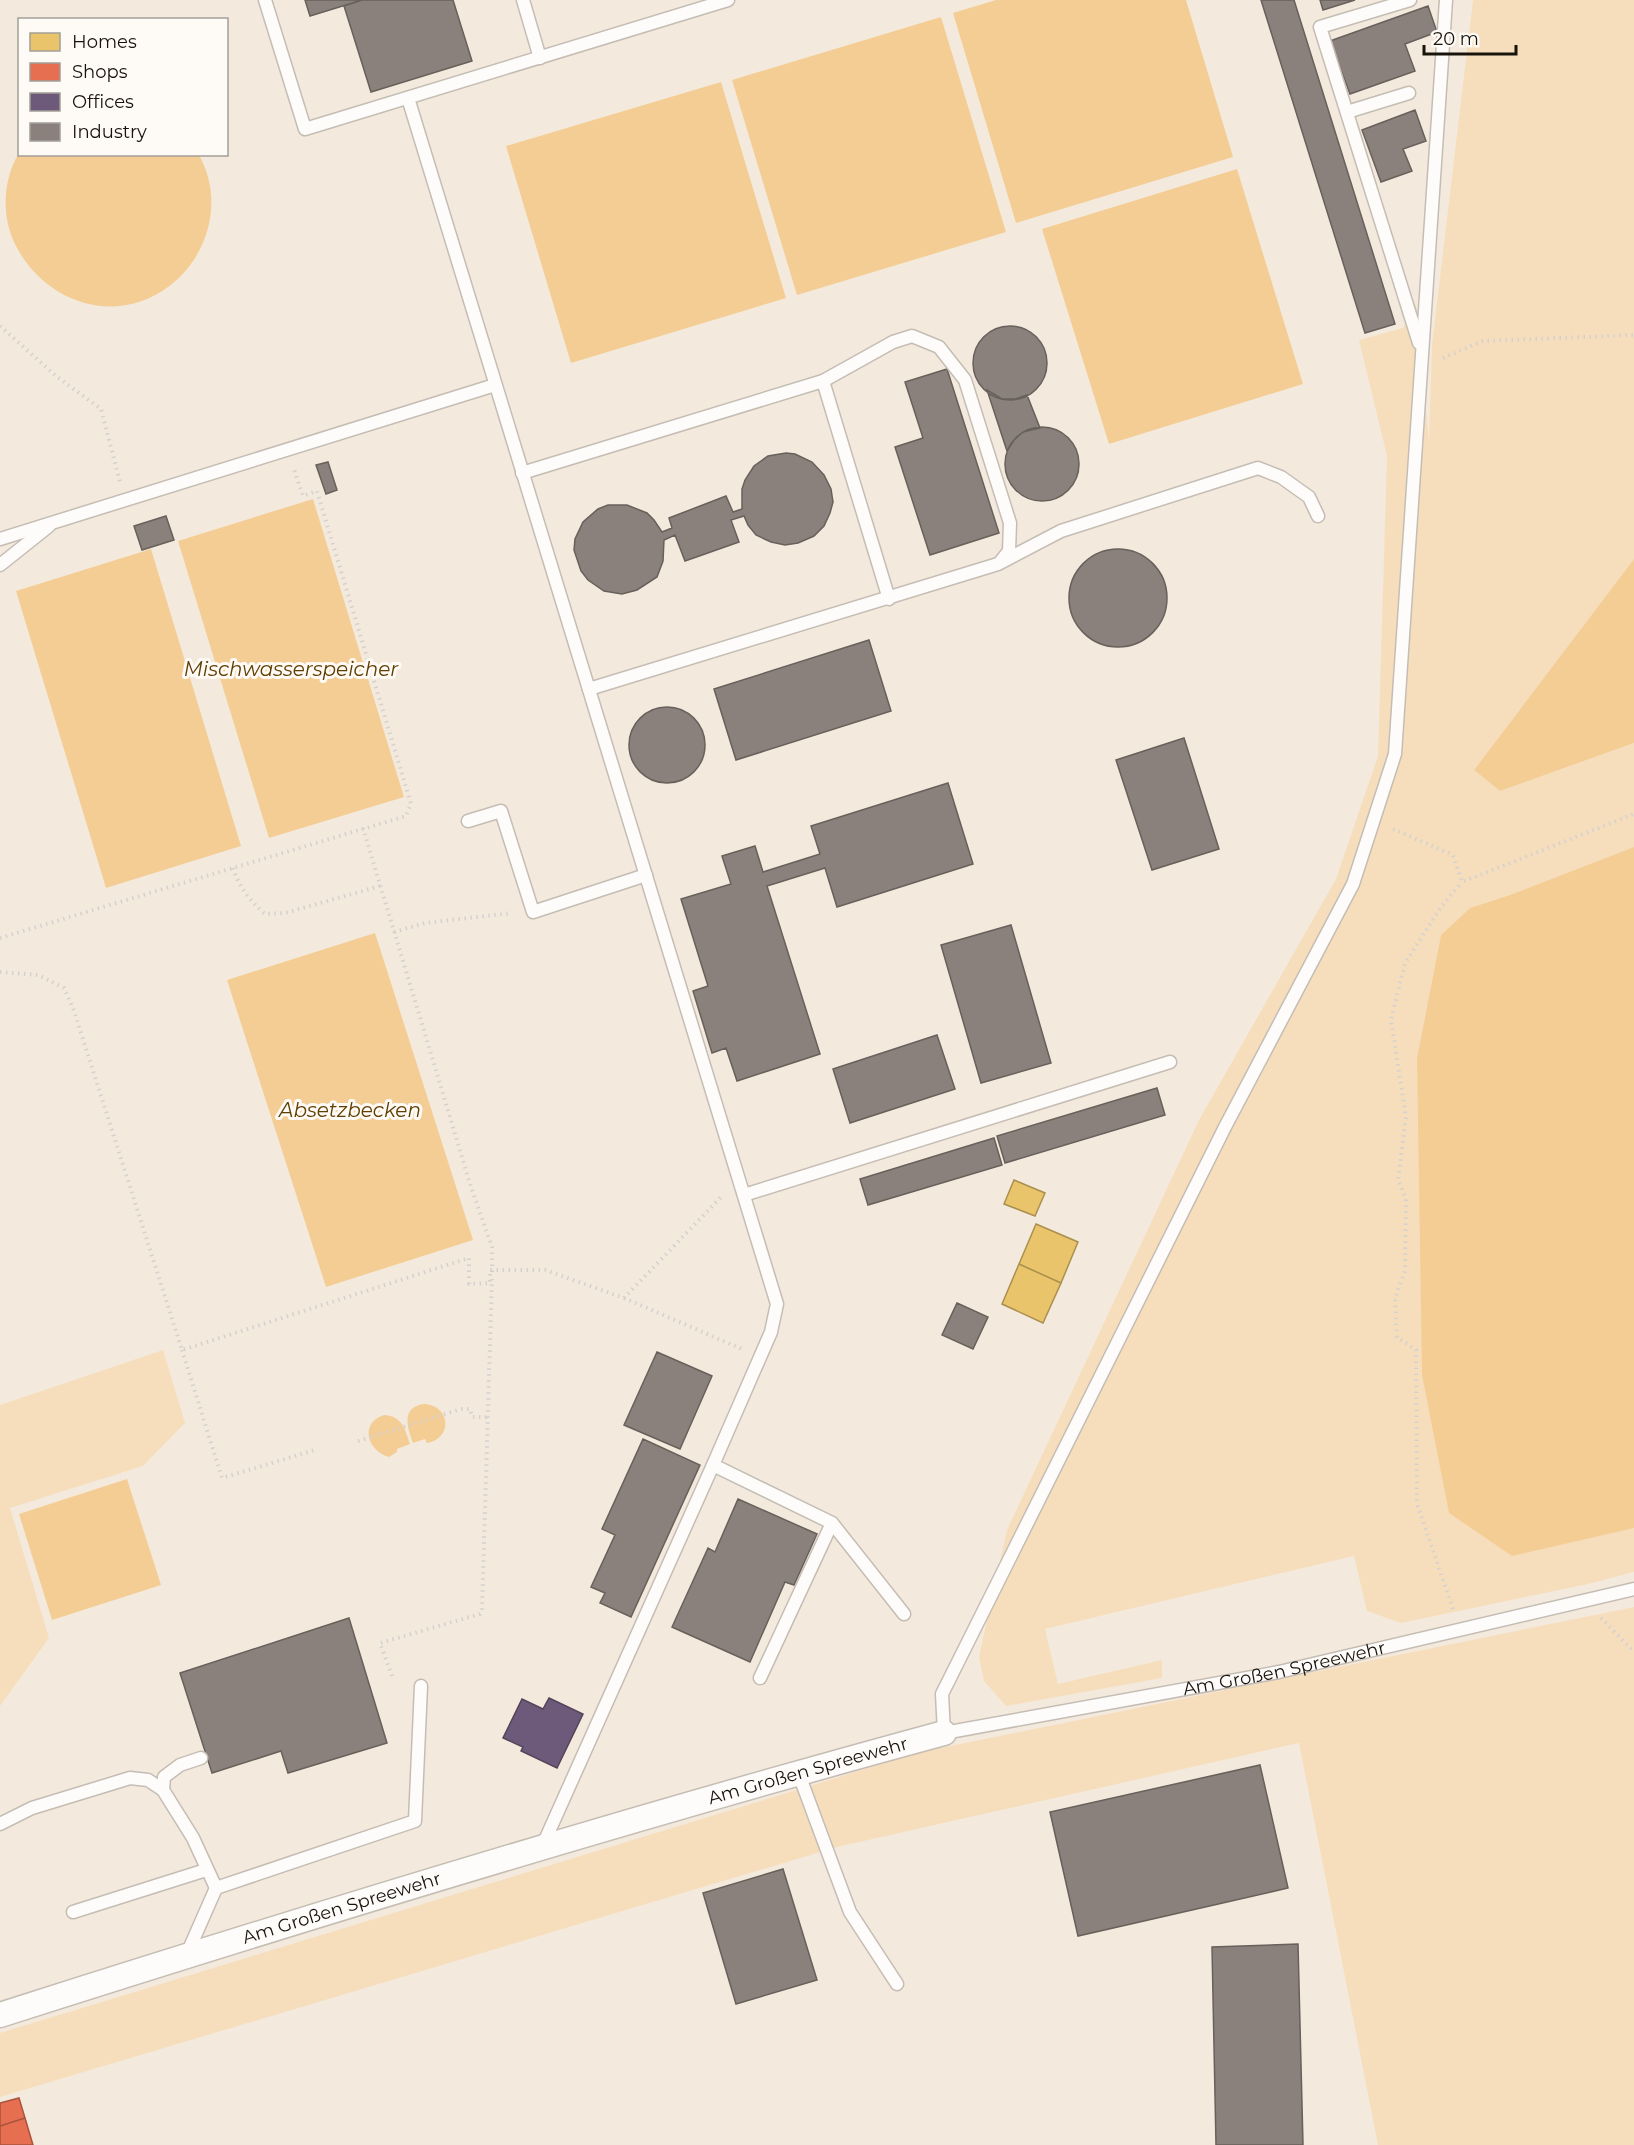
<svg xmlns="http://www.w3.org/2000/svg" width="1634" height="2145" font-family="Montserrat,sans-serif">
<rect width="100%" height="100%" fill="#f3eadd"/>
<path fill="#f6debd" d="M 1473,0 L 1634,0 L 1634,559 L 1474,770 L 1500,791 L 1634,743 L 1634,847 L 1510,895 L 1470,908 L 1441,935 L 1417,1058 L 1634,1528 L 1634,1572 L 1588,1584 L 1401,1623 L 1367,1611 L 1354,1556 L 1045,1629 L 1058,1684 L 1162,1660 L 1162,1678 L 1006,1706 L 984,1681 L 979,1657 L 1007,1530 L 1199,1120 L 1336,879 L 1378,756 L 1387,456 L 1359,340 L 1403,328 L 1416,304 L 1429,441 L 1432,345 Z
M 163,1350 L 185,1423 L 143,1466 L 10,1508 L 49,1638 L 0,1706 L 0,1405 Z
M 1634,1607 L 1634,2145 L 1378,2145 L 1299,1743 L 837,1847 L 0,2097 L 0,2033 L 921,1752 Z"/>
<path fill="#f4cd95" d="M 996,0 L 1186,0 L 1233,157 L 1016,223 L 953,13 Z
M 941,17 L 1006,232 L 797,295 L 732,80 Z
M 721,82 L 786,298 L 571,363 L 506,146 Z
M 19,153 L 20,154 L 199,155 C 230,210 200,282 139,302 C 88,318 37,289 15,244 C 1,216 3,179 19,153 Z
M 1237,169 L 1303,384 L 1109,444 L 1042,229 Z
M 313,499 L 404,797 L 269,838 L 178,541 Z
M 151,549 L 241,846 L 106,888 L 16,591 Z
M 1634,559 L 1634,743 L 1500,791 L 1474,770 Z
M 1634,847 L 1634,1528 L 1512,1556 L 1449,1513 L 1422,1375 L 1417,1058 L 1441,935 L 1470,908 L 1510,895 Z
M 375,933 L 473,1240 L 326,1287 L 227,980 Z
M 423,1404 C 450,1404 454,1438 427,1443 L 425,1439 L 413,1443 C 407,1427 401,1408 423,1404 Z
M 384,1415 C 402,1416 405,1429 410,1444 L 397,1449 L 397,1452 L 389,1457 C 367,1451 359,1423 384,1415 Z
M 127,1479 L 161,1585 L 52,1620 L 19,1514 Z"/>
<path fill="#e9c46a" stroke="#aa8f4e" stroke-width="1.5" d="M 1014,1180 L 1045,1193 L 1035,1216 L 1004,1204 Z
M 1036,1224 L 1078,1242 L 1061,1283 L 1019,1264 Z
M 1019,1264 L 1061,1283 L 1043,1323 L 1002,1304 Z"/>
<path fill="#e76f51" stroke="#a9533c" stroke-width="1.5" d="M 19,2098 L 25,2118 L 0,2126 L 0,2103 Z
M 25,2118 L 33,2145 L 0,2145 L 0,2126 Z"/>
<path fill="#6d597a" stroke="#544459" stroke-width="1.5" d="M 549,1698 L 583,1714 L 557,1768 L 521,1751 L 523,1747 L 503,1738 L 522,1699 L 543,1709 Z"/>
<path fill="#8a817c" stroke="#68605a" stroke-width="1.5" d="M 305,0 L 362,0 L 310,16 Z
M 362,0 L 453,0 L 472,61 L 371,92 L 344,6 Z
M 1261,0 L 1294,0 L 1395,324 L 1365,333 Z
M 1320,0 L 1355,0 L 1323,10 Z
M 1428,6 L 1437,32 L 1405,44 L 1415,71 L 1350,94 L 1330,41 Z
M 1415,110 L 1426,141 L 1403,149 L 1412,171 L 1381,182 L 1362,130 Z
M973 363a37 37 0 1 1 74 0a37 37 0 1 1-74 0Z
M 947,369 L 999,533 L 930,555 L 895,447 L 923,438 L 905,382 Z
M 987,390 L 1002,399 L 1015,399 L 1027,395 L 1040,428 L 1023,432 L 1014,440 L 1007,451 Z
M1005 464a37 37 0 1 1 74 0a37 37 0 1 1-74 0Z
M 786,453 L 795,454 L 812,462 L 824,475 L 831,489 L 833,502 L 830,513 L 824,526 L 814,536 L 798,543 L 785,545 L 771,542 L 756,535 L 748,525 L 744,516 L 731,520 L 739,542 L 685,561 L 675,535 L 664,540 L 663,561 L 657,577 L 637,590 L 622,594 L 604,591 L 588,580 L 581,571 L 574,550 L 575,539 L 583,522 L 598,509 L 608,505 L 627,505 L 647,513 L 654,520 L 662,532 L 672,528 L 669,518 L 726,496 L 733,512 L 742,509 L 742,489 L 745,480 L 754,466 L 768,456 Z
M 328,462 L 337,490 L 326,494 L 316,465 Z
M 166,516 L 174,540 L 142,550 L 134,526 Z
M1069 598a49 49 0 1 1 98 0a49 49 0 1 1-98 0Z
M 869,640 L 891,711 L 736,760 L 714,689 Z
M629 745a38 38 0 1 1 76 0a38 38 0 1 1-76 0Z
M 1184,738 L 1219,849 L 1152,870 L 1116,760 Z
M 948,783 L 973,864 L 837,907 L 825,868 L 767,886 L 820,1054 L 737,1081 L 726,1048 L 712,1053 L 693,991 L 708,986 L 681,899 L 731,884 L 722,856 L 755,846 L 763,872 L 820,854 L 811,826 Z
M 1011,925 L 1051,1063 L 981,1083 L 941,945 Z
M 937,1035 L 955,1089 L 850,1123 L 833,1069 Z
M 1157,1088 L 1165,1115 L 1005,1163 L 997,1136 Z
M 994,1138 L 1002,1165 L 868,1205 L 860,1179 Z
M 957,1303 L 988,1317 L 973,1349 L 942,1335 Z
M 657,1352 L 712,1376 L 680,1449 L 624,1425 Z
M 643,1439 L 700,1465 L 631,1617 L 600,1603 L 605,1593 L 591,1587 L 615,1535 L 602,1529 Z
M 738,1499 L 817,1534 L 794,1585 L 785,1582 L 750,1662 L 672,1627 L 708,1548 L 715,1552 Z
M 349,1618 L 387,1743 L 288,1773 L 281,1751 L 212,1773 L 180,1673 Z
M 1260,1765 L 1288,1888 L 1078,1936 L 1050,1812 Z
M 783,1869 L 817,1980 L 736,2004 L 703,1893 Z
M 1298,1944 L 1303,2145 L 1216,2145 L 1212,1947 Z"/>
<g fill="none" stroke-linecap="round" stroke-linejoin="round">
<g stroke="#c5bdb4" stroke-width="15">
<g id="service">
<path d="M 265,0 L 305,129 L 728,0"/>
<path d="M 523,0 L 540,58"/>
<path d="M 1410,0 L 1320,27 L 1419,343"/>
<path id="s1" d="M 1446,0 L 1395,754 L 1353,884 L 1225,1127 L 942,1694 L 944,1733 L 1279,1672 L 1634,1589"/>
<path d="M 408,98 L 777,1304 L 771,1332 L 713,1465 L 542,1847"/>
<path d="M 1347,112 L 1409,93"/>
<path d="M 823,381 L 889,599"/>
<path d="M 522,473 L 823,381 L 893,342 L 912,336 L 939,347 L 965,380 L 1010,523 L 1009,551 L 1001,561"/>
<path d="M 0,539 L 495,385"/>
<path d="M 0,565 L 49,526"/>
<path d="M 589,689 L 998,564 L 1061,531 L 1258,468 L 1281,477 L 1309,497 L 1318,516"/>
<path d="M 468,821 L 501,811 L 533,912 L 646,875"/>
<path d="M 744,1195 L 1170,1062"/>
<path d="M 713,1465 L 832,1523 L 904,1614"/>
<path d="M 760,1678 L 832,1523"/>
<path d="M 798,1772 L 850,1912 L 897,1984"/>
<path d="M 163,1790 L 164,1777 L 180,1765 L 201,1758"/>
<path d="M 0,1824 L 32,1808 L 130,1778 L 148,1780 L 163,1790 L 193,1838 L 216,1888"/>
<path d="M 73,1912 L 206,1870"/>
<path d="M 187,1954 L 216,1888 L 415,1821 L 421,1686"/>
</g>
</g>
<g stroke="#c5bdb4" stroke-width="27">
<g id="minor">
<path id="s2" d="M 0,2015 C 313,1915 627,1819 944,1733"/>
</g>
</g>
<path stroke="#d4d1ce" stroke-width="4" stroke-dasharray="1.5 4.5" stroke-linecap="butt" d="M 0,326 L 56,376 L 101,409 L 120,482
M 1443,358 L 1483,341 L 1634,335
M 363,828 L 471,1187 L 492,1247 L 492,1272
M 1393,829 L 1453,855 L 1462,882 L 1634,814
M 233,868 C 239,887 250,901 265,914 L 285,913 L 380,886
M 394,932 L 425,923 L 512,913
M 0,938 L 406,816 L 411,804 L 317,491 L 303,496 L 294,469
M 0,972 L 38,975 L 64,988 L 74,1011 L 182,1350 L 469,1258 L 469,1284 L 490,1283 L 490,1270 L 545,1270 L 624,1298 L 722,1196
M 624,1298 L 742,1349
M 182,1350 L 222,1478 L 315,1450
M 358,1441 L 461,1409 L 470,1409 L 472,1417 L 486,1417 L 486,1414
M 1453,1609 L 1417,1504 L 1416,1350 L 1397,1337 L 1395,1298 L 1405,1271 L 1406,1199 L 1398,1180 L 1406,1117 L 1391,1020 L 1405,963 L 1441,907 L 1462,882
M 1601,1618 L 1634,1652
M 392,1676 L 380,1643 L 480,1614 L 482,1610 L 492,1279"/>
<use href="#service" stroke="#fdfcfa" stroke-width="12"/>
<use href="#minor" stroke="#fdfcfa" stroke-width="24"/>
</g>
<g text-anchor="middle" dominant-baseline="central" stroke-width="6" stroke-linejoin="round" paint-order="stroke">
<g font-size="18" fill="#18130b" stroke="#fefaf6">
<text stroke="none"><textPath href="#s1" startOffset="2186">Am Großen Spreewehr</textPath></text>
<text stroke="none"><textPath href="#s2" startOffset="844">Am Großen Spreewehr</textPath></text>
<text stroke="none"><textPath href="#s2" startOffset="358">Am Großen Spreewehr</textPath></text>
</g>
<g font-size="20" font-style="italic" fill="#5f3e00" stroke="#fefaf6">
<text x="291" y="669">Mischwasserspeicher</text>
<text x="350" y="1110">Absetzbecken</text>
</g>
</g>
<rect x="18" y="18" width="210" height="138" fill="#fefaf6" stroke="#a29e98" stroke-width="1.5"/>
<rect x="30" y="33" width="30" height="18" fill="#e9c46a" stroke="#a29e98" stroke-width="1.5"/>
<text x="72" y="48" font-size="18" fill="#18130b">Homes</text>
<rect x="30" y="63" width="30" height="18" fill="#e76f51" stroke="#a29e98" stroke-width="1.5"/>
<text x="72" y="78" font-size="18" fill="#18130b">Shops</text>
<rect x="30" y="93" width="30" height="18" fill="#6d597a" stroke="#a29e98" stroke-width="1.5"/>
<text x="72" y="108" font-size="18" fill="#18130b">Offices</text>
<rect x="30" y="123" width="30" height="18" fill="#8a817c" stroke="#a29e98" stroke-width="1.5"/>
<text x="72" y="138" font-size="18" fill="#18130b">Industry</text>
<path d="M1424 45v9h92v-9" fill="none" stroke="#18130b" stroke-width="3"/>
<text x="1433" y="45" font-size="18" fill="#18130b" stroke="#fefaf6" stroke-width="4.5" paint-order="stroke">20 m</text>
</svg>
